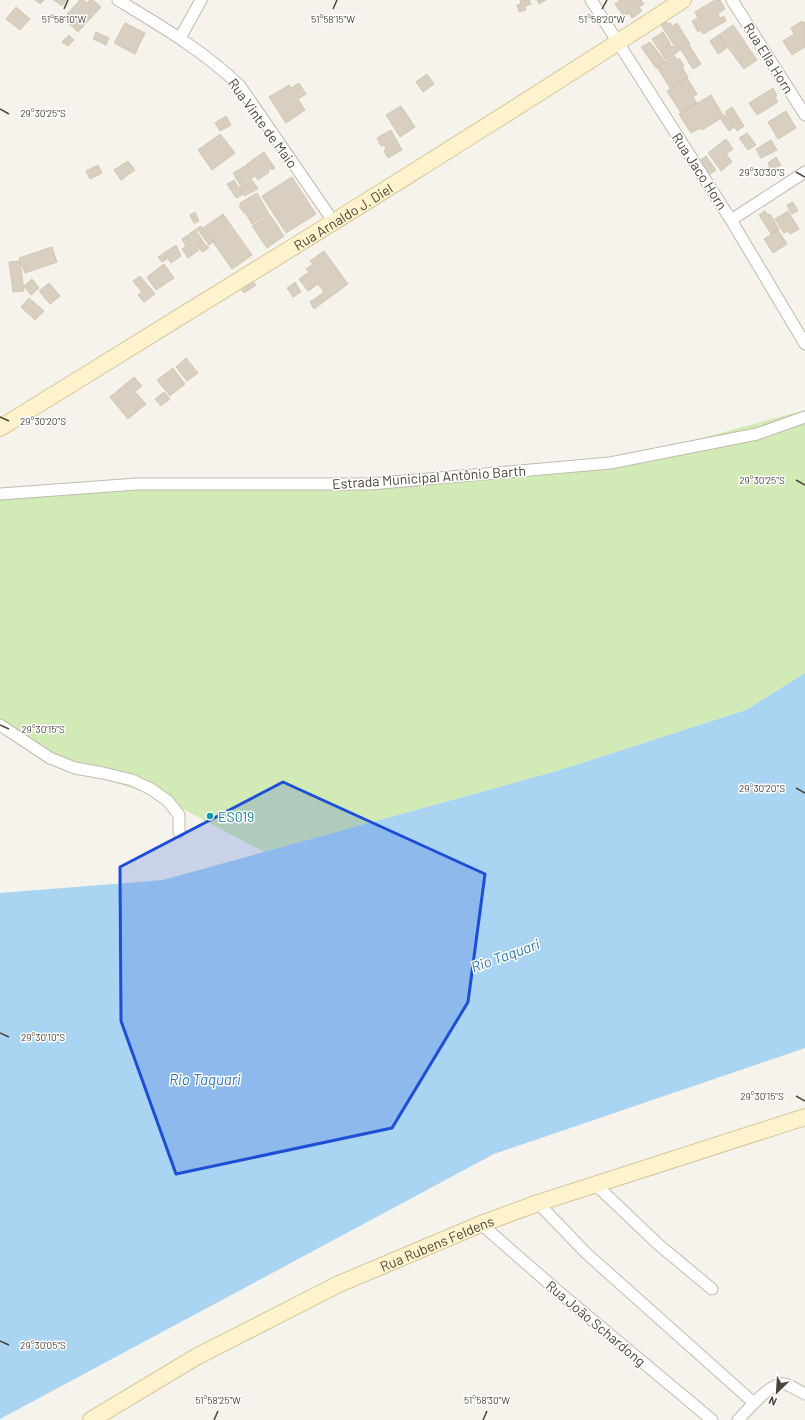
<svg xmlns="http://www.w3.org/2000/svg" width="805" height="1420" font-family="Barlow,sans-serif">
<rect width="100%" height="100%" fill="#f6f3ec"/>
<path fill="#d2eab5" d="M 805,410 L 805,673 L 746,710 L 557,771 L 264,852 L 168,801 L 75,768 L 0,725 L 0,494 L 137,484 L 370,484 L 610,463 Z"/>
<path fill="#a9d4f2" d="M 805,673 L 805,1048 L 494,1154 L 0,1419 L 0,893 L 163,880 L 557,771 L 746,710 Z"/>
<path fill="#d8cfc1" stroke="#d3c7b4" d="M 35,0 L 44,0 L 40,4 Z
M 54,0 L 66,0 L 62,6 Z
M 80,0 L 83,0 L 87,3 L 90,0 L 93,0 L 101,7 L 78,32 L 63,18 Z
M 520,0 L 529,0 L 531,4 L 525,6 L 526,10 L 519,12 L 517,5 L 521,4 Z
M 537,0 L 546,0 L 539,4 Z
M 620,0 L 641,0 L 644,4 L 639,7 L 642,11 L 632,18 L 629,13 L 624,17 L 615,4 Z
M 715,0 L 720,0 L 725,9 L 718,13 L 720,18 L 724,16 L 726,21 L 703,34 L 701,30 L 698,32 L 692,21 L 698,18 L 695,12 Z
M 16,7 L 30,19 L 20,30 L 6,19 Z
M 802,21 L 803,23 L 805,22 L 805,47 L 792,55 L 783,41 L 794,34 L 791,28 Z
M 666,22 L 668,24 L 670,23 L 672,26 L 677,23 L 690,44 L 678,51 L 661,25 Z
M 125,23 L 145,33 L 135,54 L 114,43 Z
M 733,25 L 745,42 L 731,52 L 719,35 Z
M 96,32 L 109,38 L 106,45 L 93,39 Z
M 663,32 L 670,43 L 659,50 L 652,39 Z
M 69,35 L 74,40 L 68,46 L 62,42 Z
M 719,35 L 727,48 L 718,54 L 710,41 Z
M 650,42 L 665,61 L 656,68 L 641,47 Z
M 745,43 L 757,60 L 744,69 L 732,53 Z
M 670,44 L 671,47 L 673,46 L 678,52 L 666,60 L 660,51 Z
M 689,45 L 701,64 L 693,69 L 681,50 Z
M 675,56 L 677,60 L 679,58 L 684,66 L 682,67 L 688,77 L 670,88 L 657,67 Z
M 427,74 L 434,84 L 423,92 L 416,82 Z
M 687,78 L 697,94 L 693,97 L 697,103 L 681,113 L 667,91 Z
M 299,83 L 306,94 L 298,99 L 305,110 L 286,123 L 269,97 L 289,85 L 291,88 Z
M 773,88 L 777,96 L 775,97 L 778,102 L 757,115 L 749,103 Z
M 711,95 L 723,115 L 719,117 L 720,119 L 702,130 L 701,128 L 691,133 L 679,114 Z
M 401,106 L 415,127 L 400,137 L 386,115 Z
M 732,107 L 744,126 L 737,131 L 725,112 Z
M 786,111 L 796,128 L 778,139 L 768,122 Z
M 725,115 L 734,127 L 729,131 L 720,118 Z
M 226,116 L 231,125 L 220,131 L 215,123 Z
M 391,130 L 402,150 L 388,158 L 384,151 L 386,149 L 384,145 L 381,146 L 377,138 Z
M 747,133 L 756,145 L 748,150 L 739,138 Z
M 220,134 L 235,153 L 212,170 L 198,150 Z
M 726,139 L 733,149 L 726,154 L 732,162 L 721,171 L 708,153 Z
M 771,140 L 777,150 L 761,158 L 756,149 Z
M 264,152 L 275,168 L 272,170 L 271,168 L 268,170 L 269,172 L 258,180 L 247,164 Z
M 706,156 L 716,170 L 707,176 L 698,162 Z
M 776,157 L 781,165 L 775,169 L 774,168 L 770,170 L 768,167 L 770,166 L 768,163 Z
M 128,161 L 135,170 L 121,180 L 114,170 Z
M 98,165 L 102,173 L 90,179 L 86,171 Z
M 247,165 L 254,177 L 240,185 L 233,173 Z
M 292,177 L 316,214 L 286,233 L 262,196 Z
M 234,180 L 238,187 L 231,191 L 227,184 Z
M 252,180 L 258,189 L 244,196 L 239,187 Z
M 239,188 L 242,195 L 236,198 L 232,192 Z
M 257,193 L 269,214 L 252,224 L 245,212 L 244,213 L 239,206 L 241,205 L 240,203 Z
M 793,202 L 798,211 L 792,214 L 787,205 Z
M 765,211 L 768,215 L 770,214 L 779,229 L 771,234 L 759,215 Z
M 788,211 L 799,229 L 790,234 L 788,231 L 784,233 L 775,219 Z
M 195,212 L 199,221 L 194,223 L 190,215 Z
M 223,214 L 252,255 L 232,269 L 203,228 Z
M 270,215 L 284,236 L 267,248 L 252,226 Z
M 201,226 L 213,242 L 209,245 L 198,230 L 196,231 L 206,246 L 207,245 L 209,248 L 202,252 L 189,234 Z
M 778,230 L 787,244 L 773,253 L 764,239 Z
M 188,235 L 199,250 L 188,258 L 182,249 L 186,246 L 182,239 Z
M 176,245 L 181,256 L 171,263 L 168,258 L 162,262 L 158,257 Z
M 52,247 L 57,262 L 25,273 L 19,258 Z
M 324,251 L 348,284 L 314,309 L 310,302 L 324,292 L 318,284 L 308,291 L 299,279 L 309,272 L 306,269 L 313,264 L 310,261 Z
M 20,261 L 24,291 L 13,292 L 9,262 Z
M 164,264 L 174,278 L 156,290 L 147,277 Z
M 140,276 L 155,294 L 144,302 L 138,295 L 142,292 L 133,281 Z
M 32,279 L 39,288 L 31,295 L 24,286 Z
M 252,280 L 256,285 L 244,293 L 240,288 Z
M 295,282 L 301,292 L 293,297 L 287,288 Z
M 49,283 L 60,296 L 50,304 L 39,291 Z
M 29,298 L 44,311 L 35,320 L 21,307 Z
M 186,358 L 198,373 L 187,381 L 176,367 Z
M 173,368 L 185,384 L 170,396 L 157,380 Z
M 134,377 L 142,386 L 135,392 L 146,404 L 128,419 L 110,397 Z
M 164,392 L 170,399 L 161,406 L 155,399 Z"/>
<g fill="none" stroke-linecap="round" stroke-linejoin="round">
<g stroke="#c2bbae" stroke-width="13">
<path id="street" d="M 118,0 C 161,26 204,51 240,86 L 333,221
M 591,0 L 731,220 L 805,344
M 732,0 L 805,115
M 180,38 L 201,0
M 731,220 L 805,172
M 0,494 L 137,484 L 370,484 L 610,463 L 757,434 L 805,417
M 0,725 L 50,758 L 75,768 L 103,773 L 132,780 L 151,789 L 168,801 L 179,815 L 179,832
M 595,1184 L 659,1245 L 712,1289
M 538,1203 L 586,1253 L 754,1403
M 481,1224 L 560,1293 L 712,1420
M 738,1420 C 747,1411 772,1380 785,1384 C 792,1386 799,1391 805,1394"/>
</g>
<g stroke="#d6c79b" stroke-width="18">
<g id="secondary">
<path id="s1" d="M 0,428 C 228,287 458,147 683,0"/>
<path id="s2" d="M 91,1420 L 196,1357 L 339,1284 L 481,1224 L 538,1203 L 805,1117"/>
</g>
</g>
<use href="#street" stroke="#fff" stroke-width="11"/>
<use href="#secondary" stroke="#fff3cd" stroke-width="16"/>
</g>
<path fill="#1d4ed8" fill-opacity="0.2" stroke="#1d4ed8" stroke-width="3" stroke-linejoin="round" d="M 283,782 L 485,874 L 468,1002 L 392,1128 L 176,1174 L 121,1021 L 120,867 Z"/>
<path fill="none" stroke="#4b4439" stroke-width="1.5" d="M 64,9 L 68,0M 333,9 L 337,0M 602,9 L 607,0M 0,109 L 9,114M 796,172 L 805,177M 0,417 L 9,421M 796,480 L 805,485M 0,725 L 9,729M 796,788 L 805,793M 0,1033 L 9,1037M 796,1096 L 805,1101M 0,1341 L 9,1345M 214,1420 L 218,1411M 483,1420 L 487,1411"/>
<circle fill="#0f9aa8" stroke="#fff" stroke-width="1.5" cx="210" cy="816" r="4"/>
<g text-anchor="middle" dominant-baseline="central" stroke-width="3" stroke-linejoin="round" paint-order="stroke">
<g font-size="14" fill="#4b4439" stroke="#fff">
<text transform="translate(769 58) rotate(58)">Rua Ella Horn</text>
<text transform="translate(263 123) rotate(54)">Rua Vinte de Maio</text>
<text transform="translate(700 171) rotate(57)">Rua Jaco Horn</text>
<text stroke="none"><textPath href="#s1" startOffset="403">Rua Arnaldo J. Diel</textPath></text>
<text transform="translate(429 477) rotate(-4)">Estrada Municipal Antônio Barth</text>
<text stroke="none"><textPath href="#s2" startOffset="389">Rua Rubens Feldens</textPath></text>
<text transform="translate(596 1323) rotate(40)">Rua João Schardong</text>
</g>
<g font-size="14" fill="#0d838f" stroke="#fff" text-anchor="start">
<text x="218" y="816">ES019</text>
</g>
<g font-size="15" font-style="italic" fill="#2e7ab2" stroke="#fff">
<text transform="translate(505 955) rotate(-20)">Rio Taquari</text>
<text x="205" y="1079">Rio Taquari</text>
</g>
</g>
<g font-size="10" text-anchor="middle" fill="#4b4439" stroke="#fff" stroke-width="3" stroke-linejoin="round" paint-order="stroke">
<text x="64" y="23">51°58'10"W</text>
<text x="333" y="23">51°58'15"W</text>
<text x="602" y="23">51°58'20"W</text>
<text x="43" y="117">29°30'25"S</text>
<text x="762" y="176">29°30'30"S</text>
<text x="43" y="425">29°30'20"S</text>
<text x="762" y="484">29°30'25"S</text>
<text x="43" y="733">29°30'15"S</text>
<text x="762" y="792">29°30'20"S</text>
<text x="43" y="1041">29°30'10"S</text>
<text x="762" y="1100">29°30'15"S</text>
<text x="43" y="1349">29°30'05"S</text>
<text x="218" y="1404">51°58'25"W</text>
<text x="487" y="1404">51°58'30"W</text>
</g>
<g transform="translate(777 1392) rotate(205)" stroke="#ffffff" stroke-width="3" paint-order="stroke">
<path d="M0-3L7 15L0 10L-7 15Z" fill="#4b4439"/>
<text y="-6" font-size="11" font-weight="bold" text-anchor="middle" fill="#4b4439">N</text>
</g>
</svg>
